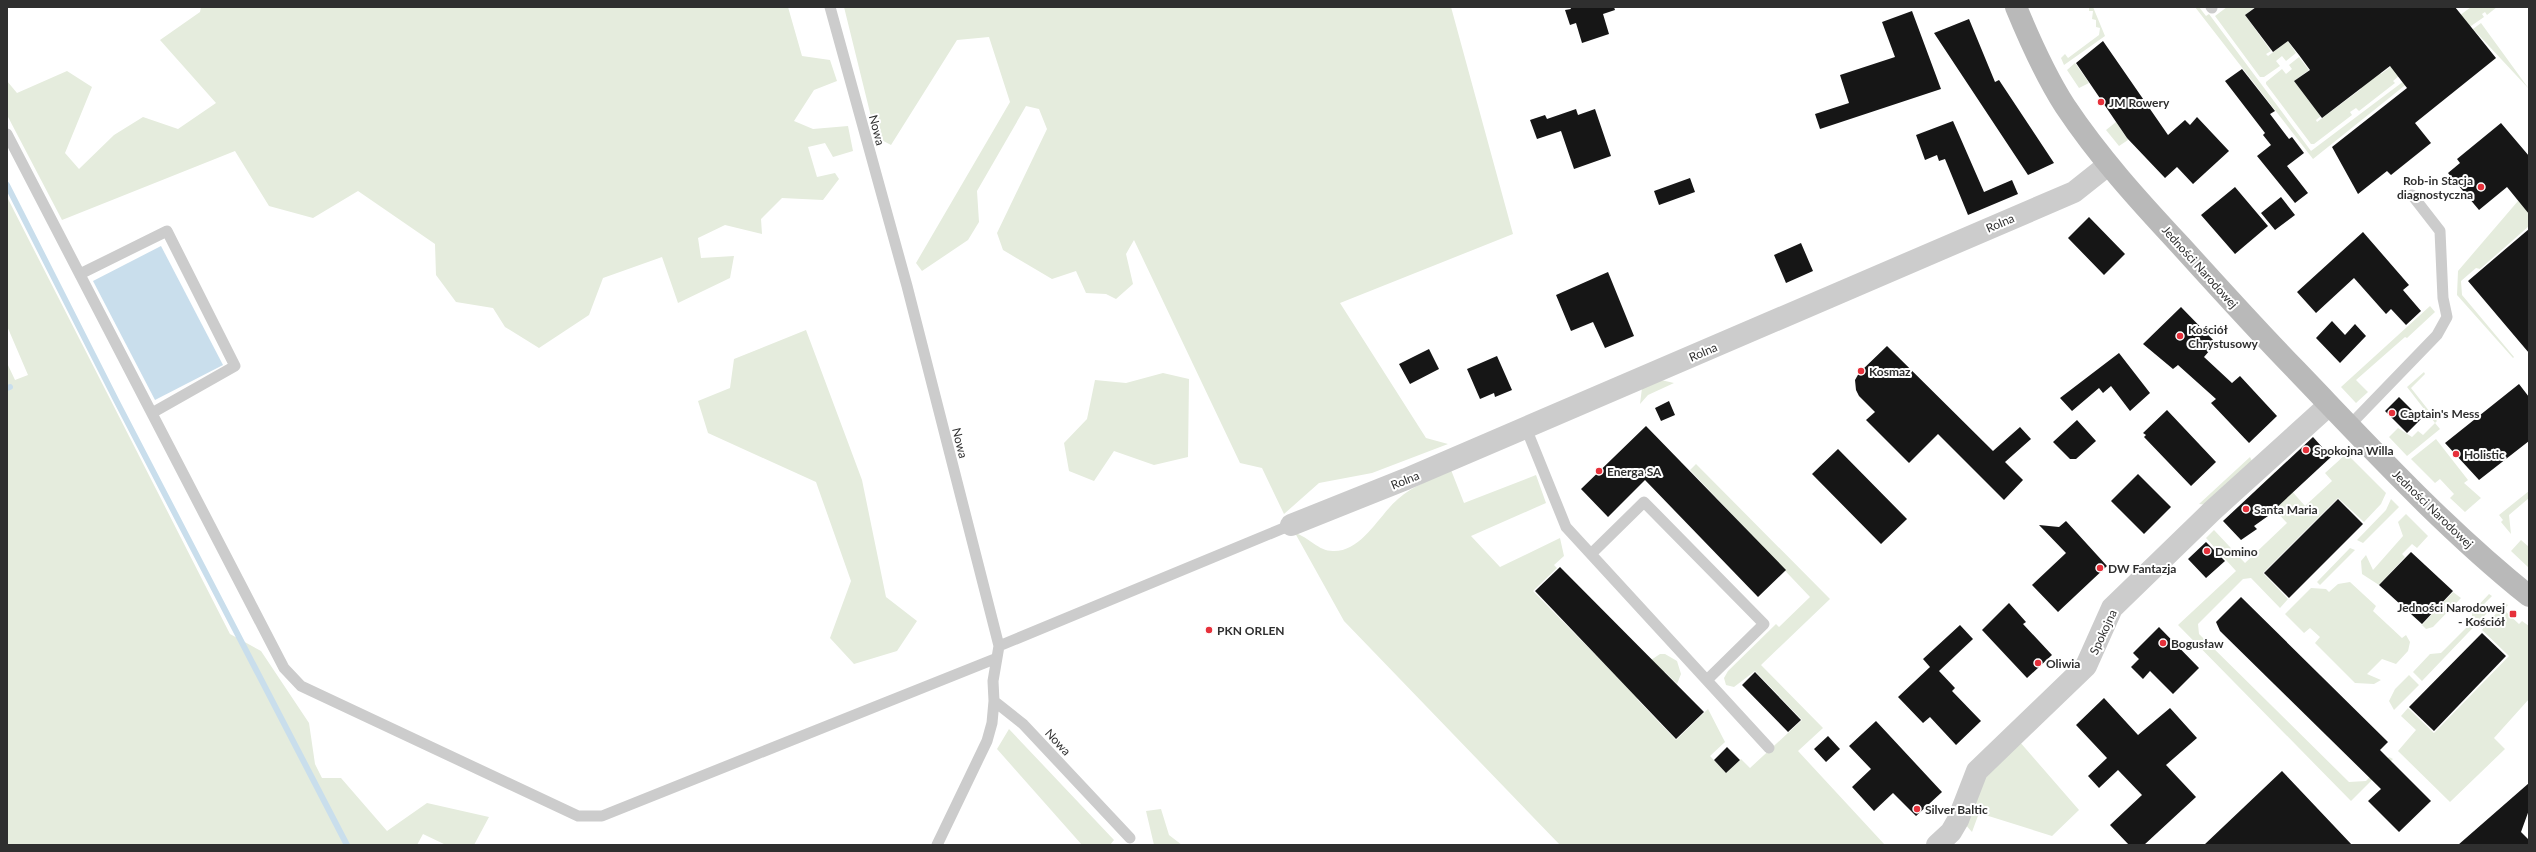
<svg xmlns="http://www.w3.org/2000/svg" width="2536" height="852" font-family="Lato,sans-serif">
<rect width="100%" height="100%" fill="#fff"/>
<path fill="#e5ecdd" d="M 201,7 L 788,7 L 802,56 L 830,60 L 837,81 L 814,90 L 794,121 L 813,129 L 848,126 L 853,151 L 833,157 L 825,143 L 808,147 L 817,177 L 835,173 L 839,179 L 823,200 L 782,198 L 761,219 L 762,234 L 725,225 L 698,238 L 701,258 L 734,256 L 730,278 L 678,303 L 662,257 L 603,278 L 589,315 L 539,348 L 505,327 L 493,308 L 456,302 L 436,275 L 435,244 L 358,191 L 313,218 L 269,206 L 235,151 L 62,220 L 7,115 L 7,81 L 17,93 L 67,71 L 92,87 L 65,153 L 79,169 L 114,135 L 143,117 L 178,129 L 216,103 L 160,40 L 200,12 Z
M 844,7 L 1451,7 L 1513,234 L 1340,303 L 1426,438 L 1448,444 L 1372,473 L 1319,483 L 1284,514 L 1262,468 L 1240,463 L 1134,240 L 1126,254 L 1133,284 L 1116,299 L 1106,294 L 1086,293 L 1076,271 L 1052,279 L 1003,250 L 997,233 L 1047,129 L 1039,109 L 1026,106 L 977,191 L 979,222 L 968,240 L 922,271 L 916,263 L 1010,102 L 989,37 L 957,40 L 891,145 L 876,137 Z
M 2089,7 L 2093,7 L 2105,36 L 2064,65 L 2061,58 L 2065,54 L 2068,58 L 2099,35 L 2100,28 L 2096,27 L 2096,20 L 2092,19 L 2093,11 L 2089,11 Z
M 2195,7 L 2199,7 L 2206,16 L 2209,14 L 2311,151 L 2481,23 L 2529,89 L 2474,30 L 2313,159 Z
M 2227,7 L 2255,7 L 2245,15 L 2271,51 L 2266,54 L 2268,56 L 2288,41 L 2296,53 L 2286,61 L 2282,56 L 2276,61 L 2280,66 L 2264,77 L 2260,77 L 2215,16 Z
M 2471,7 L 2497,7 L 2487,15 L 2485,12 L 2482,14 L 2484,17 L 2399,76 L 2393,81 L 2395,83 L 2359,111 L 2356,108 L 2350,112 L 2352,115 L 2314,144 L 2311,144 L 2266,84 L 2266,82 L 2282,69 L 2286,74 L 2292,69 L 2289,65 L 2299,57 L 2309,70 L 2294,81 L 2321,116 L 2316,120 L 2317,122 L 2361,89 L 2348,71 L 2380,72 L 2381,74 Z
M 2075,63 L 2089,83 L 2079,88 L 2067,70 Z
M 2116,122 L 2128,140 L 2119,146 L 2106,130 Z
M 2529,194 L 2529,226 L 2480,269 L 2476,268 L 2461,281 L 2462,295 L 2514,357 L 2513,358 L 2457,295 L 2458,271 L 2518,201 Z
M 7,197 L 230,634 L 261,651 L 309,723 L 315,764 L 322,778 L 341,778 L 387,831 L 427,803 L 489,817 L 474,845 L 446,845 L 423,834 L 417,845 L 7,845 L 7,363 L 15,380 L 28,375 L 7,326 Z
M 2430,306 L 2435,312 L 2407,338 L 2405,337 L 2356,380 L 2368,392 L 2356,403 L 2341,387 Z
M 806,330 L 862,480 L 886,597 L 917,621 L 897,651 L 854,664 L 830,638 L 851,581 L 816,482 L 708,433 L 698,401 L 730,388 L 734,359 Z
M 2424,372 L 2425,374 L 2411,388 L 2437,421 L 2435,423 L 2440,429 L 2407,456 L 2389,437 L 2398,428 L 2412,437 L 2418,431 L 2423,435 L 2435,423 L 2407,387 Z
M 1163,373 L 1189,379 L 1188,457 L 1154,465 L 1114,451 L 1094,481 L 1069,471 L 1064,443 L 1087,419 L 1095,380 L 1126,383 Z
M 1661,380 L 1674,383 L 1648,395 L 1640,404 L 1642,388 Z
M 2436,439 L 2468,480 L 2464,483 L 2481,498 L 2465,512 L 2450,498 L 2454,494 L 2440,479 L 2435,483 L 2411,459 Z
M 2345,455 L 2348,455 L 2386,493 L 2381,504 L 2364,522 L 2338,498 L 2263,573 L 2288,599 L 2280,608 L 2251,578 L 2243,579 L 2198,624 L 2199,634 L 2349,782 L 2366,781 L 2389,757 L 2393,759 L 2351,801 L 2178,625 L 2236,571 L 2206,538 L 2214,530 L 2245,563 L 2287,523 L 2256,490 L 2275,472 L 2305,506 L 2332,481 L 2325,473 Z
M 2250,457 L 2253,463 L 2208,505 L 2199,504 Z
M 1696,464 L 1830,599 L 1761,665 L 1823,728 L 1798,751 L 1885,845 L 1560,845 L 1344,621 L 1295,533 C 1309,537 1318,551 1333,551 C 1362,552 1379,515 1398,499 C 1413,486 1433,478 1451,470 L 1464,503 L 1536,475 L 1546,503 L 1471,536 L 1500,567 L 1560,538 L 1564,556 L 1554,565 L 1557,568 L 1533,591 L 1627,687 L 1653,662 L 1651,660 L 1660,654 L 1665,654 L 1677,661 L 1681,674 L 1677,684 L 1665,672 L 1637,699 L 1676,740 L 1708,709 L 1725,742 L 1710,756 L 1726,773 L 1741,759 L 1750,768 L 1802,720 L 1755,671 L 1734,687 L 1726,685 L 1724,678 L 1728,671 L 1776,624 L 1779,627 L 1810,597 L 1690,470 Z
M 2529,491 L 2529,498 L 2509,515 L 2511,534 L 2501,522 L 2503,520 L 2499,515 Z
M 2391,499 L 2399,507 L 2363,543 L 2357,540 L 2386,510 Z
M 2406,514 L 2428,536 L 2417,548 L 2412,544 L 2402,554 L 2405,557 L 2379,585 L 2362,574 L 2361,561 L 2366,555 L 2373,570 L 2403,536 L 2398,522 Z
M 2521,540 L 2529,547 L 2529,568 L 2511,551 Z
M 2350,548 L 2355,550 L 2320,585 L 2317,582 Z
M 2350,582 L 2376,606 L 2373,611 L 2402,638 L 2406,635 L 2410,642 L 2408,651 L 2396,664 L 2382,659 L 2367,674 L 2381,680 L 2374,684 L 2355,683 L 2315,643 L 2320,637 L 2310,628 L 2304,633 L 2285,614 L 2311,588 L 2326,589 L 2329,592 L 2338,584 Z
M 2453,592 L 2461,598 L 2433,627 L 2426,629 L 2422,625 Z
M 2489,594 L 2492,596 L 2482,606 L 2488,612 L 2422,681 L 2413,672 L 2430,654 L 2441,653 L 2472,622 L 2472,612 Z
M 2505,603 L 2508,605 L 2504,610 L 2519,624 L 2522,621 L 2529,626 L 2529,699 L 2494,738 L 2505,749 L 2450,802 L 2398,751 L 2416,730 L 2401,716 L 2408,708 L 2434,733 L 2509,656 L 2482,630 Z
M 2409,675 L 2419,685 L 2394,710 L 2389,701 L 2395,689 Z
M 1009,729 L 1114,840 L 1110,845 L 1082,845 L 997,749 Z
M 2019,741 L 2079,810 L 2052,836 L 1979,813 L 1972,832 L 1963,822 L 1981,777 Z
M 1161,809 L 1169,835 L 1182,845 L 1154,845 L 1146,811 Z"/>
<path fill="#c9deec" d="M 161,246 L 223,365 L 155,400 L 93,281 Z"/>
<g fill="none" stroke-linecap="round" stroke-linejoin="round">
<path stroke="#c9deec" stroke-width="6" d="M 7,185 L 116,400 L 347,845
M 7,388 L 10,387"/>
</g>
<path fill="#161616" d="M 1570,7 L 1614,7 L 1615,10 L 1603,14 L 1609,34 L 1582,43 L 1576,23 L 1570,25 L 1565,10 L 1571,9 Z
M 2256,7 L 2455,7 L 2496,58 L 2415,123 L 2431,143 L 2391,175 L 2387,171 L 2358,194 L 2332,147 L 2407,88 L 2390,66 L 2322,118 L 2294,81 L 2310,70 L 2299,55 L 2288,41 L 2273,52 L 2245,15 Z
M 1912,11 L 1941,89 L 1820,129 L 1815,114 L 1849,103 L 1840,75 L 1895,57 L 1882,22 Z
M 1969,19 L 1995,82 L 1999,80 L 2054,163 L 2028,175 L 1934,33 Z
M 2103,41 L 2168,135 L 2185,120 L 2190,125 L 2197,117 L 2229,151 L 2193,184 L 2177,167 L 2165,178 L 2127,138 L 2076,63 Z
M 2242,69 L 2275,111 L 2270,114 L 2289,139 L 2292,137 L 2304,153 L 2287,166 L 2308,193 L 2295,203 L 2257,156 L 2271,145 L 2263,135 L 2265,133 L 2225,81 Z
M 1576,109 L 1578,115 L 1595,109 L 1611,156 L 1574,169 L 1561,131 L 1537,139 L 1530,120 L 1545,115 L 1547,119 Z
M 1953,121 L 1984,192 L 2012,180 L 2018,194 L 1968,215 L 1945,159 L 1939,161 L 1937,155 L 1925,160 L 1916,135 Z
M 2501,123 L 2529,156 L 2529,214 L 2507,187 L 2479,210 L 2448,173 L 2460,163 L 2457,159 Z
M 1690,178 L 1695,192 L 1659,205 L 1654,191 Z
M 2235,187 L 2268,226 L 2235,254 L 2201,215 Z
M 2281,197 L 2295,215 L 2275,230 L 2261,213 Z
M 2089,217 L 2125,254 L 2104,275 L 2068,238 Z
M 2529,229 L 2529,353 L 2468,281 Z
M 2363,232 L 2409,285 L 2403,290 L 2421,311 L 2406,325 L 2391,309 L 2386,314 L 2354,278 L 2316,313 L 2297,292 Z
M 1801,243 L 1813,271 L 1786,283 L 1774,255 Z
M 1608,272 L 1634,336 L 1605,348 L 1593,322 L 1571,331 L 1556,295 Z
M 2181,307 L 2216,343 L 2204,357 L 2232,383 L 2240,376 L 2277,416 L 2249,443 L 2211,403 L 2216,399 L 2178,365 L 2173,369 L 2143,344 Z
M 2332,321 L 2345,335 L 2355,324 L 2366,336 L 2340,363 L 2316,338 Z
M 1887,346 L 1993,451 L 2020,427 L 2031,439 L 2005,462 L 2023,480 L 2004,500 L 1938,434 L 1909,463 L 1866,420 L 1875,412 L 1859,396 L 1856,390 L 1855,380 L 1859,373 Z
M 1429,349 L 1439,369 L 1410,384 L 1399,364 Z
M 2119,353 L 2150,393 L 2130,411 L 2111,386 L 2103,393 L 2099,388 L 2072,411 L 2060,398 Z
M 1497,356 L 1512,390 L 1495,397 L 1494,393 L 1480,399 L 1467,369 Z
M 2519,384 L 2529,397 L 2529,441 L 2479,480 L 2445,443 Z
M 2399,397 L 2421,419 L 2407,433 L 2385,411 Z
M 1669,401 L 1675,415 L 1661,421 L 1655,408 Z
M 2167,410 L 2216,462 L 2191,486 L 2144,437 L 2146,435 L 2143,433 Z
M 2077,420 L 2096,441 L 2076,459 L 2070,459 L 2053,442 Z
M 1646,426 L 1786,570 L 1758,597 L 1645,480 L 1608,517 L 1581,489 Z
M 2313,437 L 2331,457 L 2274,510 L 2275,511 L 2254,526 L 2257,529 L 2241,540 L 2223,521 Z
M 1838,449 L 1907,519 L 1881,544 L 1812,474 Z
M 2138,474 L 2171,507 L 2144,534 L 2111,501 Z
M 2338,499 L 2363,524 L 2289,598 L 2264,573 Z
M 2066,521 L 2107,566 L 2058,612 L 2032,585 L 2066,553 L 2039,525 L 2059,527 Z
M 2206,542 L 2225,561 L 2206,578 L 2188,559 Z
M 2411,552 L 2453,591 L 2422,624 L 2379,585 Z
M 1560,567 L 1704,712 L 1676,739 L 1535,591 Z
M 2241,597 L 2388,742 L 2380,750 L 2431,801 L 2399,832 L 2368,801 L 2381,789 L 2220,631 L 2216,622 Z
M 2009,603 L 2026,622 L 2023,624 L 2052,655 L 2027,678 L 1982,630 Z
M 1960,625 L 1973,639 L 1939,671 L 1955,688 L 1952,691 L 1981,721 L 1956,745 L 1930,717 L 1923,723 L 1898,697 L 1930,667 L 1923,659 Z
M 2159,627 L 2199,668 L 2173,694 L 2150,671 L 2143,679 L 2131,667 L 2139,659 L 2133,653 Z
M 2482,633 L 2506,656 L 2434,731 L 2409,707 Z
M 1755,672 L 1801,720 L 1788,732 L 1742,685 Z
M 2104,698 L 2138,735 L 2170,708 L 2197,738 L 2166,765 L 2196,797 L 2144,845 L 2129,845 L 2110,825 L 2142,795 L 2118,770 L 2099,788 L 2088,776 L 2107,758 L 2076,725 Z
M 1876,721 L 1942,792 L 1916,816 L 1893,793 L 1874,811 L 1852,787 L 1871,769 L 1849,746 Z
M 1828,736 L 1840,749 L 1826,762 L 1814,749 Z
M 1727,747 L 1740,760 L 1726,773 L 1714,760 Z
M 2282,771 L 2352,845 L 2204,845 Z
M 2529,783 L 2529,810 L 2521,832 L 2529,840 L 2529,845 L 2458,845 Z"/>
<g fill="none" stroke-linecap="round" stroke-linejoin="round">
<path stroke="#ccc" stroke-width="11" d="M 830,7 L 907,286 L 999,646 L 993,681 L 994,701 L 1023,724 L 1130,838
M 2211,7 L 2212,8
M 7,134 L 284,668 L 301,686 L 578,816 L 602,816 L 997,658
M 80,274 L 167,231 L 235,366 L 152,413
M 2349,426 L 2437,335 L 2447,317 L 2443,298 L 2440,231 L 2412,195
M 1526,428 L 1566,527 L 1769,748
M 1591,554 L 1644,502 L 1764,624 L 1707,680
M 999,646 L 1291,525
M 937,845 L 987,741 L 992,723 L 994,701"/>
<path stroke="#ccc" stroke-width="22" d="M 1291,525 L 1406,479 L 2074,192 L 2108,165
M 1937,845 L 1951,832 L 1958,820 L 1977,771 L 2086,666 L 2112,608 L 2212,511 L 2329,405"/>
<path stroke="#b9b9b9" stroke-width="22" d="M 2016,7 C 2030,41 2045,75 2065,106 C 2099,157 2139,201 2181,246 C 2219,288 2257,330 2296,370 C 2371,448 2444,528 2529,596"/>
</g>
<g fill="#e6313b" stroke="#fff" stroke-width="1.5">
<circle cx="2101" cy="102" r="4"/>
<circle cx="2481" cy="187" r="4"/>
<circle cx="2180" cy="336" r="4"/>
<circle cx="1861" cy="371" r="4"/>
<circle cx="2392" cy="413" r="4"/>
<circle cx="2306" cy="450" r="4"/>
<circle cx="2456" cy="454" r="4"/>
<circle cx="1599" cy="471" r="4"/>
<circle cx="2246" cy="509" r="4"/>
<circle cx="2207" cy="551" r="4"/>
<circle cx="2100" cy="568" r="4"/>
<rect x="2509" y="610" width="8" height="8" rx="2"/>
<circle cx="1209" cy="630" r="4"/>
<circle cx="2163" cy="643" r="4"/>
<circle cx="2038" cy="663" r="4"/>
<circle cx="1917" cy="809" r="4"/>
</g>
<g text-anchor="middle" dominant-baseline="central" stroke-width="4" stroke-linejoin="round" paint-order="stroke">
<g font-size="12" font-weight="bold" fill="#2f2f2f" stroke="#fff" text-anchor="start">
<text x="2109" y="102">JM Rowery</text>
<text x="2473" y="180" text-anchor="end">Rob-in Stacja<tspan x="2473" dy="14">diagnostyczna</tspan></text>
<text x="2188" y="329">Kościół<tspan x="2188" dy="14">Chrystusowy</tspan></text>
<text x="1869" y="371">Kosmaz</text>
<text x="2400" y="413">Captain's Mess</text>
<text x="2314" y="450">Spokojna Willa</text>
<text x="2464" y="454">Holistic</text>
<text x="1607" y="471">Energa SA</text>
<text x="2254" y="509">Santa Maria</text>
<text x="2215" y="551">Domino</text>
<text x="2108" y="568">DW Fantazja</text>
<text x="2505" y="607" text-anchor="end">Jedności Narodowej<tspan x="2505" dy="14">- Kościół</tspan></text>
<text x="1217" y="630">PKN ORLEN</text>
<text x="2171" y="643">Bogusław</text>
<text x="2046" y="663">Oliwia</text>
<text x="1925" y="809">Silver Baltic</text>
</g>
<g font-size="12" fill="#2f2f2f" stroke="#fff">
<text transform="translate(877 130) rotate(75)">Nowa</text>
<text transform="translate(2000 223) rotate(-23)">Rolna</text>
<text transform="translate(2200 267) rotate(48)">Jedności Narodowej</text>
<text transform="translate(1703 352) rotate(-23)">Rolna</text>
<text transform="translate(960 443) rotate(76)">Nowa</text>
<text transform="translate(1405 480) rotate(-22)">Rolna</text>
<text transform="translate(2433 509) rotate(44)">Jedności Narodowej</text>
<text transform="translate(2103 632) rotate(-65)">Spokojna</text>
<text transform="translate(1058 742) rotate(47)">Nowa</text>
</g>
</g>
<rect width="2536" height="852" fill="none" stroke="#2f2f2f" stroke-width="16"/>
</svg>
